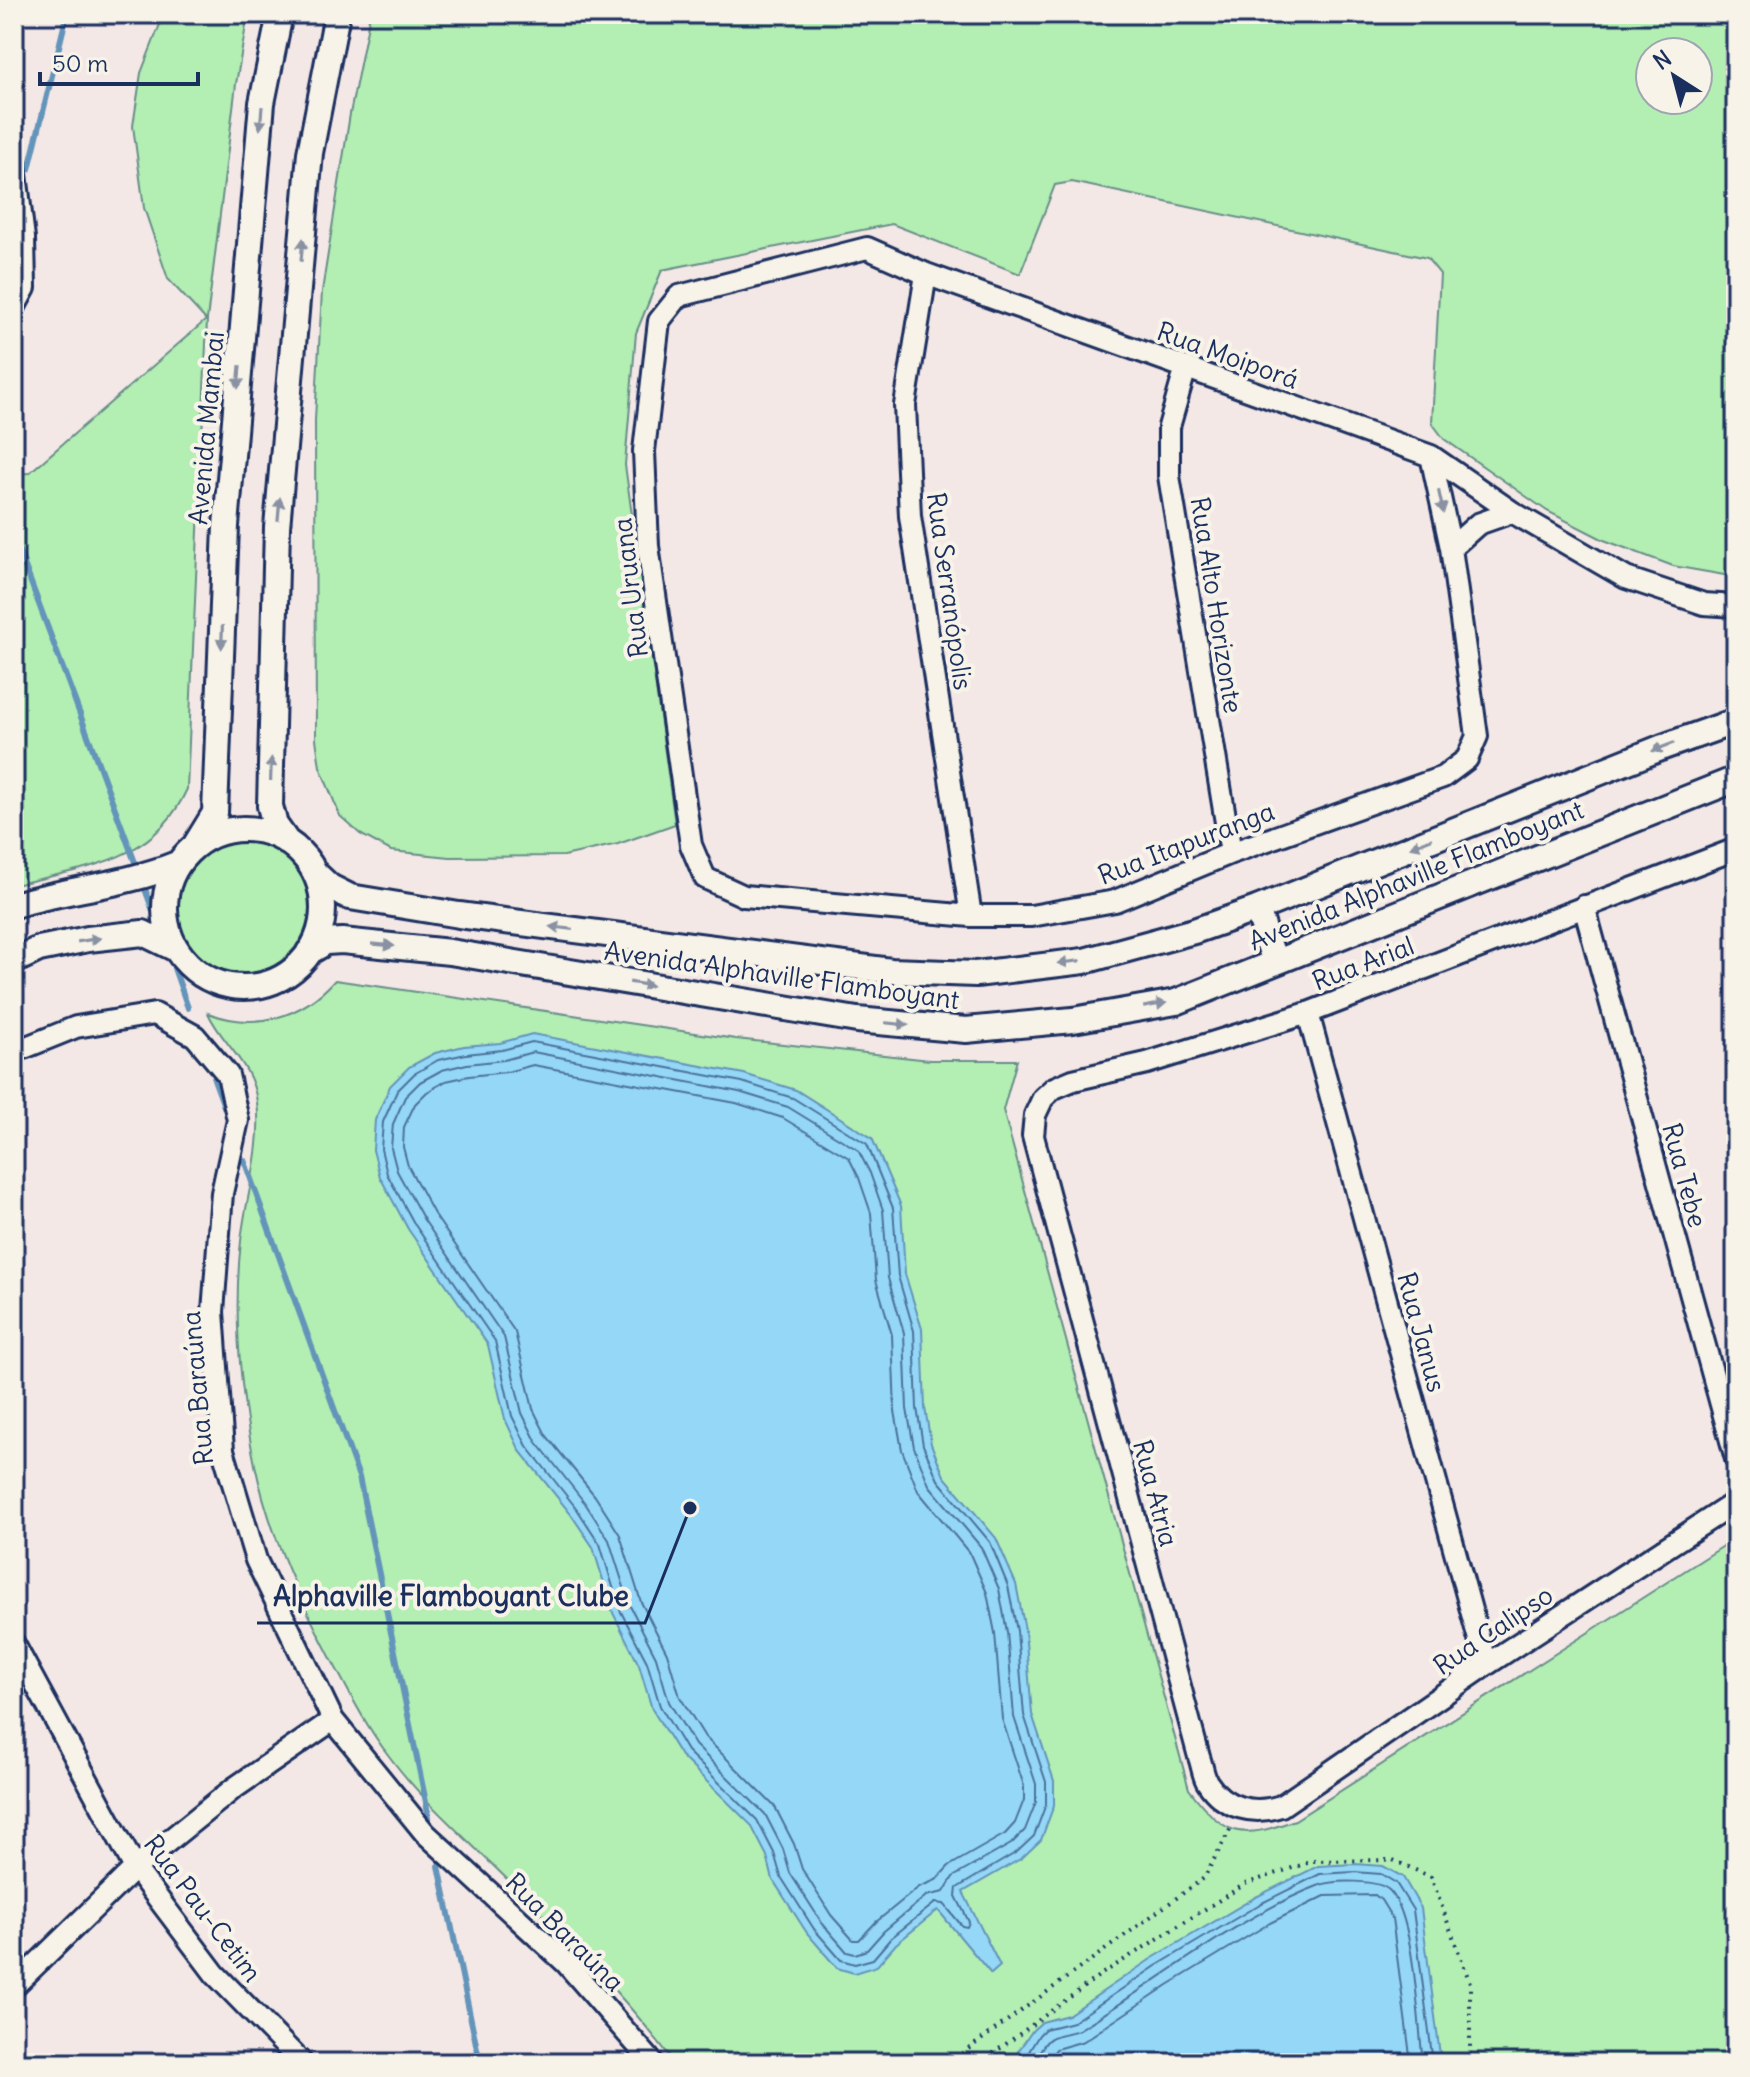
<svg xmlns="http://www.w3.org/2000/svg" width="1750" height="2077" font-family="Delius,sans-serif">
<rect width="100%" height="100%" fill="#f4e8e7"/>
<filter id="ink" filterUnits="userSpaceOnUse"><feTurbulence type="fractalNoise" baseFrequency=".0125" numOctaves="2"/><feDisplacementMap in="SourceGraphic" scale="16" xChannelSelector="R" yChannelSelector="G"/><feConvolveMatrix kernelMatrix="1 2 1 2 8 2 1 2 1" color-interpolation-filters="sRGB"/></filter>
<g filter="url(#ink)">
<path fill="#b3eeb3" stroke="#678e88" stroke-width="2" fill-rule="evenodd" d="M 164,14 L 248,14 L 236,84 L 207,320 L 187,789 C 154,863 85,867 14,885 L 14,474 L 29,473 L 206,320 L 168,279 L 144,208 L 133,126 L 141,73 Z
M 370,14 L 1736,14 L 1736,577 L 1673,566 L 1604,540 L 1547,511 L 1444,439 L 1432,423 L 1440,274 L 1427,258 L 1072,182 L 1055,185 L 1020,274 L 892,224 L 662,270 L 636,333 L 625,465 L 675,824 L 618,844 L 564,856 L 450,857 L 391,851 L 360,834 L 340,816 L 320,767 L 316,739 L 315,420 L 322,291 L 350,114 ZM 1698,52 L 1698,100 L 1650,100 L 1650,52 Z
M177 907a66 66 0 1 1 132 0a66 66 0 1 1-132 0Z
M 335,980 L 736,1039 L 930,1060 L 1017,1060 L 1003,1110 L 1189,1789 C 1225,1836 1239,1841 1295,1820 L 1736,1538 L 1736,2063 L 675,2063 C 625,1997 566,1937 507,1879 C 467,1839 423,1802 389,1756 C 368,1729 352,1698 336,1668 C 302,1604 270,1536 255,1465 C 240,1392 233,1314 241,1241 C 246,1195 263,1148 257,1102 C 252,1063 223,1045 208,1013 C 256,1031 301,1018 335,980 Z"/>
<path fill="#95d7f7" stroke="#6494ba" stroke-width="2" d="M 532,1034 L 744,1074 L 796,1090 L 872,1138 L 901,1206 L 905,1274 L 922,1329 L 925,1408 L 931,1444 L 944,1476 L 996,1538 L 1016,1584 L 1025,1630 L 1032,1714 L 1054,1781 L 1054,1805 L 1041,1840 L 1022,1858 L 963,1892 L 1000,1966 L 991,1974 L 938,1910 L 896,1944 L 877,1966 L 854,1973 L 837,1968 L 807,1933 L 773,1880 L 767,1856 L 751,1825 L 681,1756 L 652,1709 L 639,1665 L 613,1613 L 593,1547 L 570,1513 L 520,1451 L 505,1419 L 488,1345 L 408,1229 L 380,1177 L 373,1150 L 375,1120 L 390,1086 L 409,1067 L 435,1053 L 464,1046 L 500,1043 Z
M 1355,1864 L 1383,1866 L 1403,1877 L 1421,1908 L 1441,2063 L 1010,2063 L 1033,2030 L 1042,2022 L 1068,2015 L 1151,1959 L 1256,1897 L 1318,1866 Z"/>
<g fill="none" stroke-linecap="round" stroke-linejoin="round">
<path stroke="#4c729b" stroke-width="2" d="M 532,1042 L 742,1082 L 793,1098 L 867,1144 L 893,1208 L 898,1276 L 914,1331 L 917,1408 L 923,1445 L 938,1480 L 990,1542 L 1008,1586 L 1017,1631 L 1024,1715 L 1046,1782 L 1046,1804 L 1034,1836 L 1017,1852 L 957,1888 L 956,1896 L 969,1922 L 967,1927 L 962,1926 L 944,1904 L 935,1903 L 891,1938 L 873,1959 L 855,1964 L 841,1960 L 814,1929 L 781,1877 L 774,1853 L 757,1820 L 687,1751 L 660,1706 L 647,1662 L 620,1610 L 600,1544 L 577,1509 L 527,1446 L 512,1416 L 495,1341 L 415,1225 L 387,1174 L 381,1149 L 383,1122 L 397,1091 L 414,1074 L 438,1060 L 466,1054 L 502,1050 Z
M 533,1052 L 739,1092 L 788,1107 L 858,1150 L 870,1173 L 883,1210 L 888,1278 L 904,1333 L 907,1409 L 914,1447 L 929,1485 L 981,1547 L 999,1589 L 1007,1632 L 1014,1717 L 1036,1784 L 1036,1802 L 1025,1830 L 1011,1844 L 953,1877 L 944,1892 L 926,1896 L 884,1931 L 867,1950 L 855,1954 L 847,1952 L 822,1923 L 790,1873 L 783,1849 L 765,1814 L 695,1745 L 669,1702 L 656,1657 L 630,1606 L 609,1540 L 585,1503 L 536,1441 L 522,1413 L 504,1337 L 424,1220 L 397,1171 L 391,1148 L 393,1124 L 405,1097 L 420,1082 L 442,1070 L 467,1064 L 504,1060 Z
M 533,1065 L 736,1103 L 783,1118 L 849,1158 L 859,1178 L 871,1213 L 876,1280 L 892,1335 L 895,1411 L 902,1450 L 918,1491 L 970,1554 L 987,1593 L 995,1633 L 1002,1719 L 1024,1786 L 1024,1800 L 1015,1823 L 1005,1834 L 949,1866 L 936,1880 L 919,1887 L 876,1922 L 859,1940 L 853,1940 L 831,1915 L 802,1869 L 794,1844 L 775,1807 L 705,1737 L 680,1697 L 667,1653 L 641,1602 L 620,1535 L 595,1496 L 546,1435 L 533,1409 L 515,1332 L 434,1214 L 408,1166 L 403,1147 L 404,1127 L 415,1104 L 427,1092 L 446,1081 L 469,1076 L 507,1072 Z
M 1022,2063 L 1039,2035 L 1045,2029 L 1073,2022 L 1156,1966 L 1260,1904 L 1320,1874 L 1354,1872 L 1381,1874 L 1396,1883 L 1413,1910 L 1433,2063
M 1033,2063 C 1038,2056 1043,2042 1051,2038 C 1059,2033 1071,2034 1080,2029 C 1157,1983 1236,1917 1320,1885 C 1334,1880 1379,1879 1390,1891 C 1415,1917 1418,2025 1423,2063
M 1047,2063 L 1056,2049 L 1084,2041 L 1168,1985 L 1270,1923 L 1325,1896 L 1375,1895 L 1381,1900 L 1392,1918 L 1411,2063"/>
<path stroke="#6494ba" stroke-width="6" d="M 29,169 L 67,14
M 14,537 L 136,865
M 145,889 L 153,911
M 174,968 L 188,1008
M 214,1079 L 225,1109
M 244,1160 L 359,1477 L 429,1817
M 439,1866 L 480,2063"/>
<g stroke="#1b2f5e" stroke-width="26">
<path id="minor" d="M 14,158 L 24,238 L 25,288 L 14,308
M 926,274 L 905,405 L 910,516 L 971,916
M 1186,367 L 1169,427 L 1169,476 L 1231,853
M 1431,456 L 1451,548 L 1477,736 L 1467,759 L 1443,777 L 1231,853 L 1115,901 L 1031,916 L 971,916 L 744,896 L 705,878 L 691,845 L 648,546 L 644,451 L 659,321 L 679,296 L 867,248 L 926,274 L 1431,456 L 1512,512 L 1626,578 L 1704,604 L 1736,606
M 1451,548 L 1478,524 L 1512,512
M 1736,849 L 1308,1013 L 1147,1063 L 1073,1080 L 1054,1088 L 1043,1098 L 1035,1115 L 1033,1136 L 1199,1757 C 1202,1765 1203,1775 1207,1782 C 1224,1809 1254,1815 1281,1806 L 1486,1665 L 1736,1502
M 1584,906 L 1736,1459
M 1308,1013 L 1486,1665
M 14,1052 L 76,1027 L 155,1014 L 195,1036 L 228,1075 L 238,1120 L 222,1193 L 213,1312 L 223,1450 L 256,1560 L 333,1720 L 425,1833 L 566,1963 L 653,2063
M 14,1644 L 135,1868 L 215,1974 L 302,2063
M 14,1986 L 135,1868 L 233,1789 L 333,1720"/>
</g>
<g stroke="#1b2f5e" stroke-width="30">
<path id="tertiary" d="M165 908a79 79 0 1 1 158 0a79 79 0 1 1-158 0Z
M 287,842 L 275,825 L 270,806 L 277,527 L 310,153 L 337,14
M 196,844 L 215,813 L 226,526 L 262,103 L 280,14
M 316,874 L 330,887 L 350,897 L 459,915 L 891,971 L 976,974 L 1084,961 L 1194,931 L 1257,909 L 1663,747 L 1736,721
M 14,905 C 68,889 125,885 177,864
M 1257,909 L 1275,962
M 309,952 L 326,942 L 342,941 L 450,952 L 857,1020 L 966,1030 L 1073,1020 L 1176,1002 L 1736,779
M 14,961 L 39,949 L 88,939 L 143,933 L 176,949"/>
</g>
<path stroke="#1b2f5e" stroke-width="4" stroke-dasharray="2 6" stroke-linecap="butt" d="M 949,2063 L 1204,1878 L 1232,1826
M 980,2063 L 1100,1975 L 1245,1884 L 1313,1861 L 1393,1860 L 1431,1877 L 1470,1983 L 1470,2063"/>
<use href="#minor" stroke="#f7f3e8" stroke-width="20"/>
<use href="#tertiary" stroke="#f7f3e8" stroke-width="24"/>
</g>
<defs><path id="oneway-solid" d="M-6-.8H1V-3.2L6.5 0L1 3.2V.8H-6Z" transform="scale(2)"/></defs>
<g fill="#8991a3">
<use href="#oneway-solid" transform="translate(261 118) rotate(95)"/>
<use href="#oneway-solid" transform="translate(302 250) rotate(-85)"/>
<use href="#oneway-solid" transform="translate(239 377) rotate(95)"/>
<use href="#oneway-solid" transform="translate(1441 502) rotate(78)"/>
<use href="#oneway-solid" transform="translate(279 509) rotate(-85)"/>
<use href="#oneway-solid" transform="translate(222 637) rotate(92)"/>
<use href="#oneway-solid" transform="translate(1663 747) rotate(159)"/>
<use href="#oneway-solid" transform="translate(271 769) rotate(-88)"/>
<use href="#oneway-solid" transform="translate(1421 843) rotate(158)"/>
<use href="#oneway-solid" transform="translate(561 928) rotate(-173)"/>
<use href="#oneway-solid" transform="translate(89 940) rotate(-9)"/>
<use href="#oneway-solid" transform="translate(383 945) rotate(5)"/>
<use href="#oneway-solid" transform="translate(1069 962) rotate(173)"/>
<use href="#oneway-solid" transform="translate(641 984) rotate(9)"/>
<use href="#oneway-solid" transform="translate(1155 1005) rotate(-10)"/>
<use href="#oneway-solid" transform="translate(897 1024) rotate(6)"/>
</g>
</g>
<g text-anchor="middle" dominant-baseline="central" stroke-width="8" stroke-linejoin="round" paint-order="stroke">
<g font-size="26" fill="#1b2f5e" stroke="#f7f3e8">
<text transform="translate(1228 355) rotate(20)">Rua Moiporá</text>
<text transform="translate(206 428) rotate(-85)">Avenida Mambai</text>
<text transform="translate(630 588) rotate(-97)">Rua Uruana</text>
<text transform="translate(950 591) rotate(82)">Rua Serranópolis</text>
<text transform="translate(1217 605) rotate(81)">Rua Alto Horizonte</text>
<text transform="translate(1186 843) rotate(-21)">Rua Itapuranga</text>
<text transform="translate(1416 875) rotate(-22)">Avenida Alphaville Flamboyant</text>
<text transform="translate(1363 963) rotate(-21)">Rua Arial</text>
<text transform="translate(782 975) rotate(8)">Avenida Alphaville Flamboyant</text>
<text transform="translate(1685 1175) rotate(75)">Rua Tebe</text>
<text transform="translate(1422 1332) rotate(75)">Rua Janus</text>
<text transform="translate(197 1388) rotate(-95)">Rua Baraúna</text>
<text transform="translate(1156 1493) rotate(75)">Rua Atria</text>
<text transform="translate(1493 1630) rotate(-34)">Rua Calipso</text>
<text transform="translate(203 1908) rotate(53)">Rua Pau-Cetim</text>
<text transform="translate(565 1932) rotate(45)">Rua Baraúna</text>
</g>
</g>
<path fill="none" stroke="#1b2f5e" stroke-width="3" d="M690 1508L645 1623H257"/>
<circle fill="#1b2f5e" stroke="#f7f3e8" stroke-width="3" cx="690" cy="1508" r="8"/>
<g font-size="28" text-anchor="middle" font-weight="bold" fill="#1b2f5e" stroke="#f7f3e8" stroke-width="8" stroke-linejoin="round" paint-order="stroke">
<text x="451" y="1606">Alphaville Flamboyant Clube</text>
</g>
<rect width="1750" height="2077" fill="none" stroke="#f7f3e8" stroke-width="48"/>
<rect x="24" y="24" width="1702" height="2029" fill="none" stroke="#1b2f5e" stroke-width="3" filter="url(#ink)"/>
<g transform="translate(1674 76) rotate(324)"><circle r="38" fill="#f7f3e8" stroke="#9fa5b1" stroke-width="2"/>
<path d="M0-6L14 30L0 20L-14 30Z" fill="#1b2f5e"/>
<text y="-12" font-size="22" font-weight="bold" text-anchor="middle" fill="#1b2f5e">N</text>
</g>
<path d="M40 72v12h158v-12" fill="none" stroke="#1b2f5e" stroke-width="4"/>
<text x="52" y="72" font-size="24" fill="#1b2f5e" stroke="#f7f3e8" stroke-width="6" paint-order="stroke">50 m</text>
</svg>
